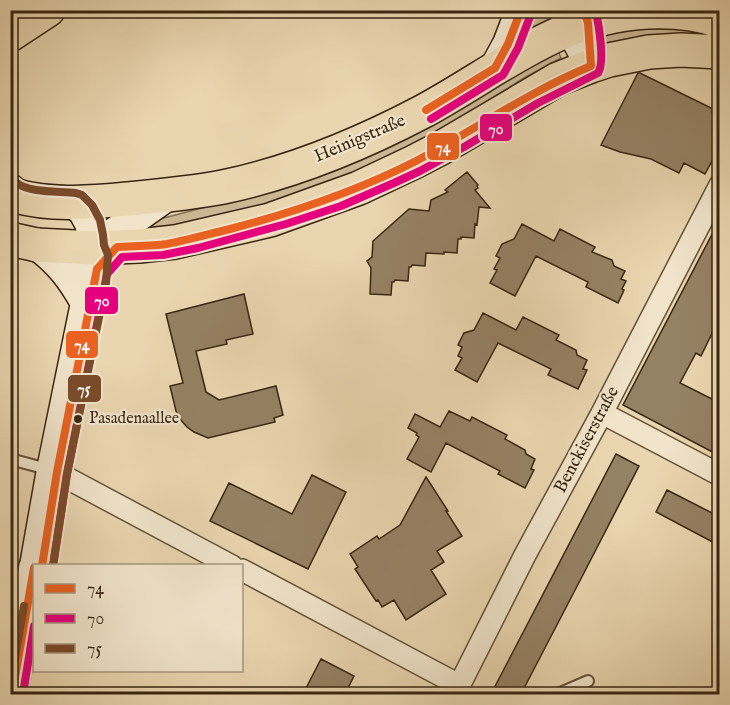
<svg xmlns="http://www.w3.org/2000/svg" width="730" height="705" font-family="'IM FELL English',serif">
<rect width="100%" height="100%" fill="#e9d5af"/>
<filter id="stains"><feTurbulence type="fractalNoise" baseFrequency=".00333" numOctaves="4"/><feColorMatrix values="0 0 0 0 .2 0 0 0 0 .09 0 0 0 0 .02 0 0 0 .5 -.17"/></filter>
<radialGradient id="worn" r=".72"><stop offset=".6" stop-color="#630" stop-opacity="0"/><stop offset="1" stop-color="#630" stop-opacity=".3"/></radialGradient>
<path fill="#cbb794" stroke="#826e52" stroke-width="1.5" d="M 527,11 L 551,11 L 555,20 L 518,38 Z
M 644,29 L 687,29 L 719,35 L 609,50 L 594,43 L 597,37 L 608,33 Z
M 558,51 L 561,58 L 524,78 L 380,169 L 345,185 L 136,238 L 146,224 L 160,219 L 310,180 L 431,126 L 489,90 Z"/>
<path fill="#958163" stroke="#392611" stroke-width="1.5" d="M 638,73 L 640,73 L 713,109 L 712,112 L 720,116 L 720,146 L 705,174 L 684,163 L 679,173 L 651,159 L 620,152 L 601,145 Z
M 467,172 L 478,185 L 477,186 L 478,188 L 475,190 L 490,208 L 479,207 L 477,225 L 475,224 L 474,238 L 461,237 L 461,239 L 458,239 L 457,253 L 444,252 L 444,254 L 426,253 L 425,266 L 412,265 L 411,267 L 409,267 L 408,281 L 395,280 L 394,282 L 392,282 L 391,295 L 370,294 L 371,268 L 367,261 L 372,257 L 373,241 L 409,209 L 429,211 L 431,200 L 448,192 L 445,190 Z
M 720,219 L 720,317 L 701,356 L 696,353 L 680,383 L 720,403 L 720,456 L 623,405 Z
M 522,224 L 554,241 L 560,229 L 595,247 L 592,252 L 612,260 L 614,266 L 625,271 L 621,279 L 626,281 L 622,289 L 624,290 L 618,303 L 586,287 L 588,282 L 536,256 L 515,296 L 490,283 L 497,270 L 494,269 L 500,258 L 496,256 L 502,244 L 514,239 Z
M 244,294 L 253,334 L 226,340 L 227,344 L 196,351 L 206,392 L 219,400 L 276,386 L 283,415 L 274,418 L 275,422 L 208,438 L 194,432 L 187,427 L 180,419 L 176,411 L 170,386 L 183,383 L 166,314 Z
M 483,313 L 516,330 L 523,317 L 559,335 L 556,340 L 576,350 L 577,355 L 587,360 L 583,369 L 587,370 L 578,389 L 548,375 L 551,369 L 498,343 L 477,382 L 455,370 L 462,358 L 458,356 L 462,347 L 458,345 L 464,333 L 474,330 Z
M 449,411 L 470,421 L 472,417 L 507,435 L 505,439 L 525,450 L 526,454 L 535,459 L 531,469 L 534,470 L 525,488 L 498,474 L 500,471 L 446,443 L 431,472 L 407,459 L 419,437 L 416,435 L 417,433 L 408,428 L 415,414 L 440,427 Z
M 616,454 L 639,466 L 586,569 L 521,694 L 491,694 Z
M 312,475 L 346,492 L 308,569 L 210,521 L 229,483 L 292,514 Z
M 426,477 L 448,511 L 446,511 L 462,536 L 437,551 L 444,562 L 431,570 L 446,594 L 406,620 L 394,600 L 382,607 L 378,600 L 376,601 L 355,569 L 358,567 L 350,554 L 377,536 L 379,539 L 400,525 Z
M 667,490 L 720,517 L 720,546 L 656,512 Z
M 321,659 L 354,676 L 345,694 L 303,694 Z"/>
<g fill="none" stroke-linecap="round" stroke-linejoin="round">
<g stroke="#655238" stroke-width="14">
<path id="lane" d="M 10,459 L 51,470
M 558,694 L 588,681"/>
</g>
<g stroke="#655238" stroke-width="24">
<path id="street" d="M 602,413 L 720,475
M 52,470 L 232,566
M 242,570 L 459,685
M 455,694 L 525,555 L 602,413 L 720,185"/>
</g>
<g stroke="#392611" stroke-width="33">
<path id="secondary" d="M 565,10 L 571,29 L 591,66
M 495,68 L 508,44 L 521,10
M 37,245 C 60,262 72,278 86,303
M 93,248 L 168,195
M 35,566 L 52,470 L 86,303 L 93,248 L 93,236 L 90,223 L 84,212 L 75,203
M 12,694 L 34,568"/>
</g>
<g stroke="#392611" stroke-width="36">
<path id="primary" d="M 16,196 C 53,206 90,202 128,199 C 160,196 192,193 223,187 C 290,173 361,144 422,112 C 497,72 558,16 648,12 C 672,11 696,13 720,21
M 37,245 L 93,248 L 139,246 L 175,242 L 270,220 L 359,188 L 414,162 L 441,148 L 558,79 L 591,66 L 609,60 L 649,52 L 681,50 L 720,52"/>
</g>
<g stroke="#392611" stroke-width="36">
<path id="highway" d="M 10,35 L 48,10
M 10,191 L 16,196
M 10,239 L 37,245"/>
</g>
<use href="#lane" stroke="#f1e4cb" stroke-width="10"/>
<use href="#street" stroke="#f1e4cb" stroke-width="21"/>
<use href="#secondary" stroke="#f1e4cb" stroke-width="30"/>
<use href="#primary" stroke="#e9d5af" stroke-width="33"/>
<use href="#highway" stroke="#e9d5af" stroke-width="33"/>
<g stroke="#f1e4cb" stroke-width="12">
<path id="bus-1" d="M 426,110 L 495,68 L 508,44 L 521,10
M 42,566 L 57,472 L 97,269 L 117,247 C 134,246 151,246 167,244 C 188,240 209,234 230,229 C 295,212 358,191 418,160 C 476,129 530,91 591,66 L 588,23 L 584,10
M 12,694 L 34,568"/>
</g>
<g stroke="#f1e4cb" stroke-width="12">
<path id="bus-2" d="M 431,119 L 503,75 L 518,48 L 531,14
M 53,566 L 67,474 L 107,274 L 122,257 L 163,255 L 198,248 L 286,224 L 341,206 L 394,183 L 420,171 L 464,147 L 538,103 L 598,73 C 605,63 599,23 595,10
M 23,694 L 34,626"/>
</g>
<g stroke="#f1e4cb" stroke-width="12">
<path id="bus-3" d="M 17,183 C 29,193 59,191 76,193 L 82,195 L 92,205 L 100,220 L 103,235 L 104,245 L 108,255 L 106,283 L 67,474 L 53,566
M 10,687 L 24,606"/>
</g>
<use href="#bus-1" stroke="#e96221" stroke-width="8"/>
<use href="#bus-2" stroke="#e5007d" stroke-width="8"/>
<use href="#bus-3" stroke="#7a4b2a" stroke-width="8"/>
</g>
<circle fill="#392611" stroke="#f1e4cb" stroke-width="2" cx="78" cy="419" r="5"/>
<g text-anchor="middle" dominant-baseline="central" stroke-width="4.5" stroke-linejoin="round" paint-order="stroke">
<g font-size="16" fill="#392611" stroke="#f1e4cb" text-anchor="start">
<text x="89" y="419">Pasadenaallee</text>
</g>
<g font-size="18" fill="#392611" stroke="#f1e4cb">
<text transform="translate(360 139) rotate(-23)">Heinigstraße</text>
<text transform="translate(587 440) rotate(-62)">Benckiserstraße</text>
</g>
</g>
<g stroke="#f1e4cb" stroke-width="2">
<rect x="479" y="113" width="34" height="29" rx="6" fill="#e5007d"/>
<rect x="426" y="132" width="34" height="29" rx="6" fill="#e96221"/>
<rect x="84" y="286" width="35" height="29" rx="6" fill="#e5007d"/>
<rect x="65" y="330" width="34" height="29" rx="6" fill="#e96221"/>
<rect x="67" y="374" width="35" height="29" rx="6" fill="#7a4b2a"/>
</g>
<g font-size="16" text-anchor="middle" font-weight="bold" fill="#fff">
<text x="496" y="134">70</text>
<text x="443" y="152">74</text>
<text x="102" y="306">70</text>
<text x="82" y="350">74</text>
<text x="84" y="394">75</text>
</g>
<rect width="730" height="705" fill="none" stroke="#e9d5af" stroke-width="36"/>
<rect x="12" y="12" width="706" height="681" fill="none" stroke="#392611" stroke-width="3"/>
<rect x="18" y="18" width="694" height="669" fill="none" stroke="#392611" stroke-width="1.5"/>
<rect x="33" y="564" width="210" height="108" fill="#f1e4cb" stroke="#a79881" stroke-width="1.5"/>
<rect x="45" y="584" width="30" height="9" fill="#e96221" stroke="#a79881" stroke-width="1.5"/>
<text x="87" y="594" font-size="18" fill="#392611">74</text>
<rect x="45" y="614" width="30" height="9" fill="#e5007d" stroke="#a79881" stroke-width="1.5"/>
<text x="87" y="624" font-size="18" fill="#392611">70</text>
<rect x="45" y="644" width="30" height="9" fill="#7a4b2a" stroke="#a79881" stroke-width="1.5"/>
<text x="87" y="654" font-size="18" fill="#392611">75</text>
<rect width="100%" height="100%" filter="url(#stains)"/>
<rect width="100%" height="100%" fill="url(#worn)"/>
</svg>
